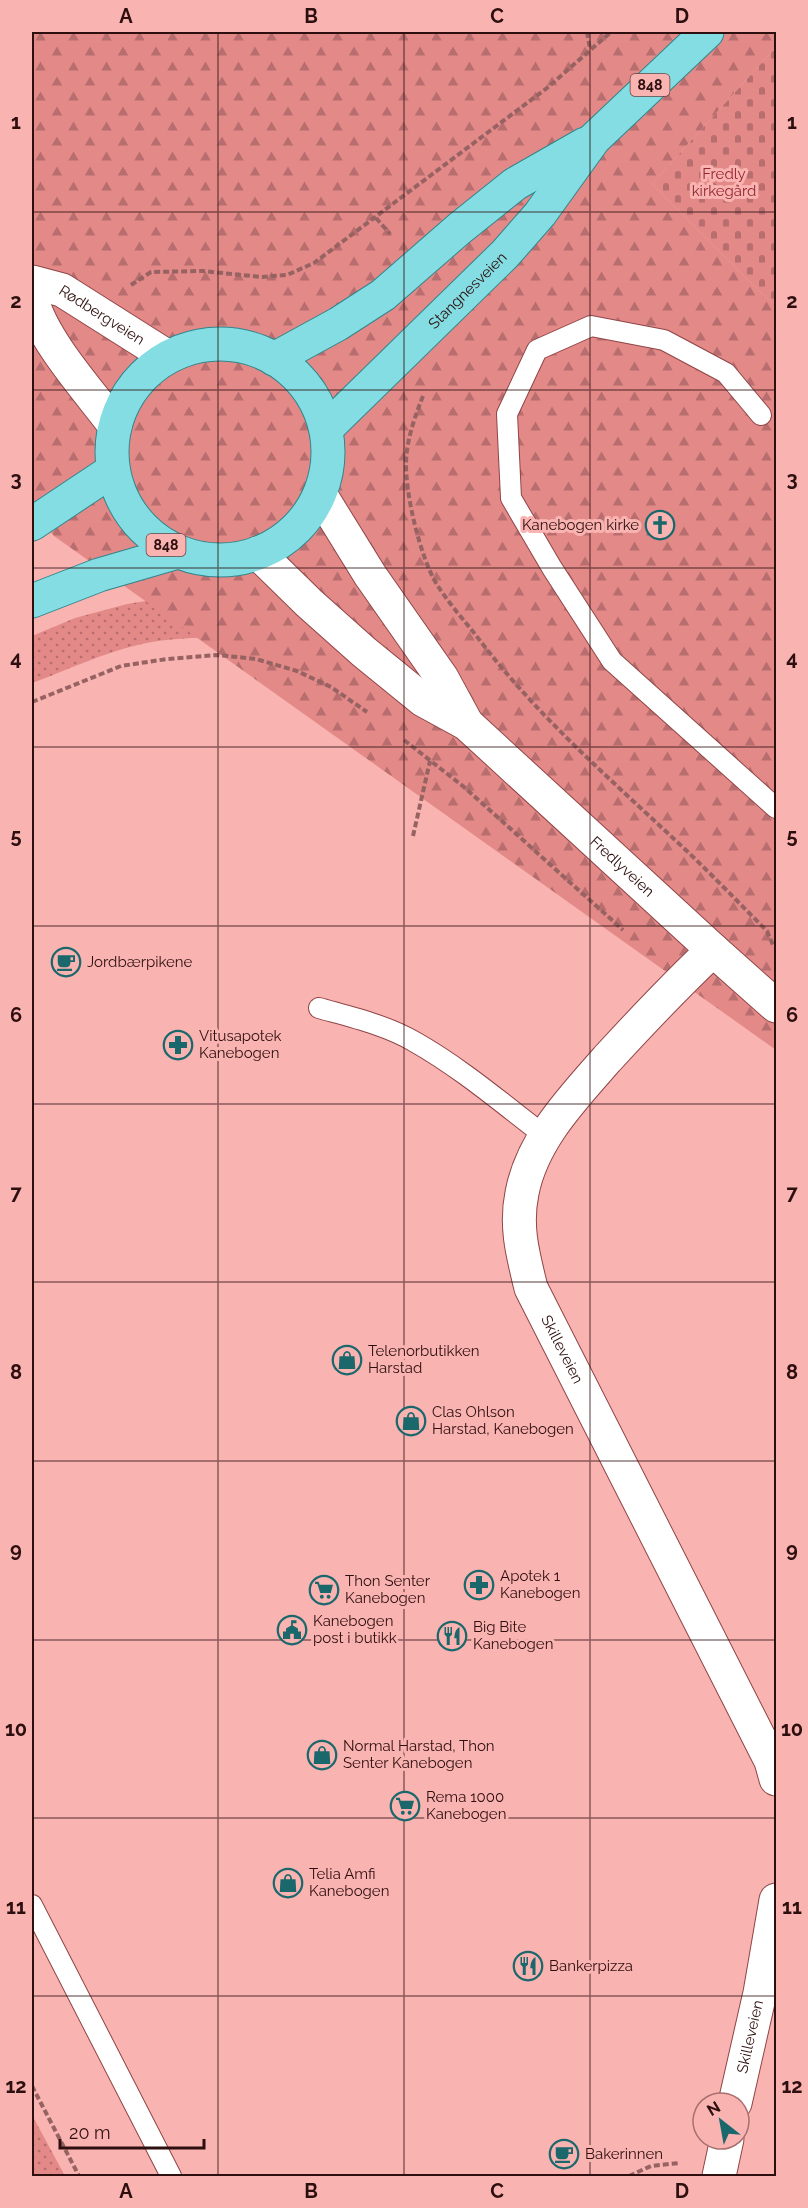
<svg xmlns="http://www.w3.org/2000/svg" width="808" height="2208" font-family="Raleway,sans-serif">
<defs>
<pattern id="grass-dots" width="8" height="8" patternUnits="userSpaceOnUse" patternTransform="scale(1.5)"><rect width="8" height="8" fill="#e38988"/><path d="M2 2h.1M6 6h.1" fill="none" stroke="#b86e6e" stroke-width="1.8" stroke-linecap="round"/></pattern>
<pattern id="forest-firs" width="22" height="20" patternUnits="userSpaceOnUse" patternTransform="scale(1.5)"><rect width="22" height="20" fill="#e38988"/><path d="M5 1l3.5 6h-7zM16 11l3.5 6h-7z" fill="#b86e6e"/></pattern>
<pattern id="cemetery-stones" width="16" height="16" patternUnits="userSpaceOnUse" patternTransform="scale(1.5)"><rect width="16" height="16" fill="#e38988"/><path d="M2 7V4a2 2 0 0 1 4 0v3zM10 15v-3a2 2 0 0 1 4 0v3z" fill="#b86e6e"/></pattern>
</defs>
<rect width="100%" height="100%" fill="#f9b3b1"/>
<path fill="url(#grass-dots)" d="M 177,596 L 221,637 C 194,638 168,638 142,644 C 104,652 68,670 32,683 L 32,636 L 75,618 L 127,604 Z
M 32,2115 L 65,2176 L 32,2176 Z"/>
<path fill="url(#forest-firs)" d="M 32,32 L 776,32 L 776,47 L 652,184 L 760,292 L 776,305 L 776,1050 L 54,536 L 32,510 Z"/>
<path fill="url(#cemetery-stones)" d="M 776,47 L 776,305 L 760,292 L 652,184 Z"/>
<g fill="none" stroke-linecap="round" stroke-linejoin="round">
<g stroke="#904546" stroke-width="22">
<path id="lane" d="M 761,415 L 726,373 L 664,340 L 591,326 L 537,350 L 507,414 L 511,498 L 552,568 L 612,661 L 776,808
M 319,1008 C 351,1017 386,1025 415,1042 C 461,1068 503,1104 545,1136
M 32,1905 L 171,2176"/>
</g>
<g stroke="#904546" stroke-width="35">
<g id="street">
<path d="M 320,494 L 370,575 L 442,678 L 467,724"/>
<path id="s1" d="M 258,553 L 309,603 L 364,652 L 423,700 L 467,724 L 713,950 L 776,1006"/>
<path id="s2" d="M 713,950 C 676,985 641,1022 607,1059 C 572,1099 532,1140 522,1193 C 515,1227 523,1255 531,1288 L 771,1761 L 776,1779"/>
<path id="s3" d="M 735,2103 L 760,1993 L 776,1900"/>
<path d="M 719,2176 L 727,2139"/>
</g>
</g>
<g stroke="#904546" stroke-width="35">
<g id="secondary">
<path id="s4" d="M 32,282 L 62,290 L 168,357"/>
<path d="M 32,299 C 42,340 89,391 115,426"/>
</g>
</g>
<g stroke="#30868b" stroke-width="35">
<g id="primary">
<circle cx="220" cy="452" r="108"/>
<path d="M 274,359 L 338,324 L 383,295 L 460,228 L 515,184 L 585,144"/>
<path id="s5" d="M 326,429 L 505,254 L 540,214 L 594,139 L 707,32"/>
<path d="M 32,524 L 113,470"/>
<path d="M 32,601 L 99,575 L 178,552"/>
</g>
</g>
<path stroke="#976362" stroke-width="4" stroke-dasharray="6 3" stroke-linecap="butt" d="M 587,32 L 590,49
M 376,218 L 390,234
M 131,285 L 151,272 L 202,271 L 262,277 L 287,275 L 314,263 L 547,88 L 611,32
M 423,396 C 415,416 407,439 406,461 C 405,493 420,556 436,583 C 447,601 462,618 475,634 C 537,717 615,783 690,854 C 716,879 741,905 767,931 L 773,945
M 32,702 L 121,666 L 167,659 L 218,655 L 256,659 L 297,671 L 331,687 L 367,712
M 404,740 L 464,787 L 623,930
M 413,836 L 430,761
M 32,2086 L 79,2176
M 629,2176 L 651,2166 L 679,2163"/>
<use href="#lane" stroke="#fff" stroke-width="20"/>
<use href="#street" stroke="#fff" stroke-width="33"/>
<use href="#secondary" stroke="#fff" stroke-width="33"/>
<use href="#primary" stroke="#83dde2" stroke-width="33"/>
</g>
<path fill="none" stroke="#2e0f0f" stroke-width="1.5" stroke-opacity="0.55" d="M 218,32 L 218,2176M 404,32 L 404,2176M 590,32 L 590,2176M 32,212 L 776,212M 32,390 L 776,390M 32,568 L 776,568M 32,747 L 776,747M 32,926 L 776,926M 32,1104 L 776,1104M 32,1282 L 776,1282M 32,1461 L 776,1461M 32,1640 L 776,1640M 32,1818 L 776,1818M 32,1996 L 776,1996"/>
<defs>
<g id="church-ring" transform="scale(1.5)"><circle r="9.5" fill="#f9b3b1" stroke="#1b686c" stroke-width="1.5"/><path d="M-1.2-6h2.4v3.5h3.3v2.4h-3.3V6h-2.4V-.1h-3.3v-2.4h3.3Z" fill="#1b686c"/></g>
<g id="cafe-ring" transform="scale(1.5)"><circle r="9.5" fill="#f9b3b1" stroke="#1b686c" stroke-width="1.5"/><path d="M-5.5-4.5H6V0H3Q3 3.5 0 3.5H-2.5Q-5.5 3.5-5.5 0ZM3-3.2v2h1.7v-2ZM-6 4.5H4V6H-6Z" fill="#1b686c"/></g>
<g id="pharmacy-ring" transform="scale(1.5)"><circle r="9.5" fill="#f9b3b1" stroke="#1b686c" stroke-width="1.5"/><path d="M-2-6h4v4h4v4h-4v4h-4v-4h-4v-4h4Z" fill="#1b686c"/></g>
<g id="shop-ring" transform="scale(1.5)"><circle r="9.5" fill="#f9b3b1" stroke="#1b686c" stroke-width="1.5"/><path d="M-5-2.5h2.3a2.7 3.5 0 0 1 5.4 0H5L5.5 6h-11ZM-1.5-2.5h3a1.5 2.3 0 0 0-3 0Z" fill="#1b686c"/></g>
<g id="supermarket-ring" transform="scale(1.5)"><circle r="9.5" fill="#f9b3b1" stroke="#1b686c" stroke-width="1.5"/><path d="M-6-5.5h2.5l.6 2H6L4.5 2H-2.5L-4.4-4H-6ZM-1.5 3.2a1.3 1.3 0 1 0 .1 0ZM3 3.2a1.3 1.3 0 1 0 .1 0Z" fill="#1b686c"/></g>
<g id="civic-ring" transform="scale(1.5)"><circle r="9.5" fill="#f9b3b1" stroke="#1b686c" stroke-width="1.5"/><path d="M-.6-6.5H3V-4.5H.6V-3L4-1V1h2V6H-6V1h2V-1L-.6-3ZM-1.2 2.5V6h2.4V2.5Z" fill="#1b686c"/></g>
<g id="restaurant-ring" transform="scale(1.5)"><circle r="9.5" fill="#f9b3b1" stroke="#1b686c" stroke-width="1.5"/><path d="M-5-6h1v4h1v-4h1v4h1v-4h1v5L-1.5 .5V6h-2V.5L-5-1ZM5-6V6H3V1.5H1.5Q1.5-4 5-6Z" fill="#1b686c"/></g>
</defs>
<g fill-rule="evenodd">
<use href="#church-ring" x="660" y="525"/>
<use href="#cafe-ring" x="66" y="962"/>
<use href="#pharmacy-ring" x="178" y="1045"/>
<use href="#shop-ring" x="347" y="1360"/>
<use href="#shop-ring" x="411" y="1421"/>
<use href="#pharmacy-ring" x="479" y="1585"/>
<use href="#supermarket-ring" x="324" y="1590"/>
<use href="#civic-ring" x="292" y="1630"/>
<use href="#restaurant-ring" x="452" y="1636"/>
<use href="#shop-ring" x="322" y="1755"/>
<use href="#supermarket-ring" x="405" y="1806"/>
<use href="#shop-ring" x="288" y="1883"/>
<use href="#restaurant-ring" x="528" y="1966"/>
<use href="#cafe-ring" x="564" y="2154"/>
</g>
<g text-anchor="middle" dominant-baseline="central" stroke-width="6" stroke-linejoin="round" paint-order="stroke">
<g fill="#f9b3b1" stroke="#6b4040" stroke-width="1.5">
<rect x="630.5" y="74" width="39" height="22" rx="4.5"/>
<rect x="146.5" y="534" width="39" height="22" rx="4.5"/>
</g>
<g font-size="14" font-weight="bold" fill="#2e0f0f">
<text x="650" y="85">848</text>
<text x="166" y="545">848</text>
</g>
<g font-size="15" fill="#932730" stroke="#f9b3b1">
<text x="724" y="174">Fredly<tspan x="724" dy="17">kirkegård</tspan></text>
</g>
<g font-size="15" fill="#2e0f0f" stroke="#f9b3b1">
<text stroke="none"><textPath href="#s5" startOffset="198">Stangnesveien</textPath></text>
<text stroke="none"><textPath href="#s4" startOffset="78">Rødbergveien</textPath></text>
<text stroke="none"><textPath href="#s1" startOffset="482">Fredlyveien</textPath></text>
<text stroke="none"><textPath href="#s2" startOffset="478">Skilleveien</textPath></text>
<text stroke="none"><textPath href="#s3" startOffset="68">Skilleveien</textPath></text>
</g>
<g font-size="15" fill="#2e0f0f" stroke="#f9b3b1" text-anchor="start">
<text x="639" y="525" text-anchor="end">Kanebogen kirke</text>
<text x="87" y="962">Jordbærpikene</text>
<text x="199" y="1036">Vitusapotek<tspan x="199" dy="17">Kanebogen</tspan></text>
<text x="368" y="1351">Telenorbutikken<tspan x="368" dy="17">Harstad</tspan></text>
<text x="432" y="1412">Clas Ohlson<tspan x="432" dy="17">Harstad, Kanebogen</tspan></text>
<text x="500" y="1576">Apotek 1<tspan x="500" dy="17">Kanebogen</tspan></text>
<text x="345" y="1581">Thon Senter<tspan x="345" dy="17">Kanebogen</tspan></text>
<text x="313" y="1621">Kanebogen<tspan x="313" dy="17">post i butikk</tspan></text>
<text x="473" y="1627">Big Bite<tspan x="473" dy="17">Kanebogen</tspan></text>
<text x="343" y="1746">Normal Harstad, Thon<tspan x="343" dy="17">Senter Kanebogen</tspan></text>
<text x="426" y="1797">Rema 1000<tspan x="426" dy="17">Kanebogen</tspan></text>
<text x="309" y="1874">Telia Amfi<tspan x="309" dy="17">Kanebogen</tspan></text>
<text x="549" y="1966">Bankerpizza</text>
<text x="585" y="2154">Bakerinnen</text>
</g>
</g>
<rect width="808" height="2208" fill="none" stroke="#f9b3b1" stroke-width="66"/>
<g transform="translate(721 2121) rotate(329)"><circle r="28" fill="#f9b3b1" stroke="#a87170" stroke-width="1.5"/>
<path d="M0-4.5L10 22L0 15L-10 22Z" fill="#1b686c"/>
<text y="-9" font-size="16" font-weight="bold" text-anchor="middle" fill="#2e0f0f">N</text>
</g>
<path d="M60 2139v9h144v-9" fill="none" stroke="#2e0f0f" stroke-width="3"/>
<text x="69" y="2139" font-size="18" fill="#2e0f0f" stroke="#f9b3b1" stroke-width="4.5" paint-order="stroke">20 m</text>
<rect x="33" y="33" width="742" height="2142" fill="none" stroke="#2e0f0f" stroke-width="2"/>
<g font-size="20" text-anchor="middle" font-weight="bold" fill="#2e0f0f">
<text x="126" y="23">A</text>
<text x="311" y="23">B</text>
<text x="497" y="23">C</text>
<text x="682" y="23">D</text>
<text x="16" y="129">1</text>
<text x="792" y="129">1</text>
<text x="16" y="308">2</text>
<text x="792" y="308">2</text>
<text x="16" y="486">3</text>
<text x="792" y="486">3</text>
<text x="16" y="665">4</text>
<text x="792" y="665">4</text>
<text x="16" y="843">5</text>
<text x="792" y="843">5</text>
<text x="16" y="1022">6</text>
<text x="792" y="1022">6</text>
<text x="16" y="1200">7</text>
<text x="792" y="1200">7</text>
<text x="16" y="1379">8</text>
<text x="792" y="1379">8</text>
<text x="16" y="1557">9</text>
<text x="792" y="1557">9</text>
<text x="16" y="1736">10</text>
<text x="792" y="1736">10</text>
<text x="16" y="1914">11</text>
<text x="792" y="1914">11</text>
<text x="16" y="2093">12</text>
<text x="792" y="2093">12</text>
<text x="126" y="2198">A</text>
<text x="311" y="2198">B</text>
<text x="497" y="2198">C</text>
<text x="682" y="2198">D</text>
</g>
</svg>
